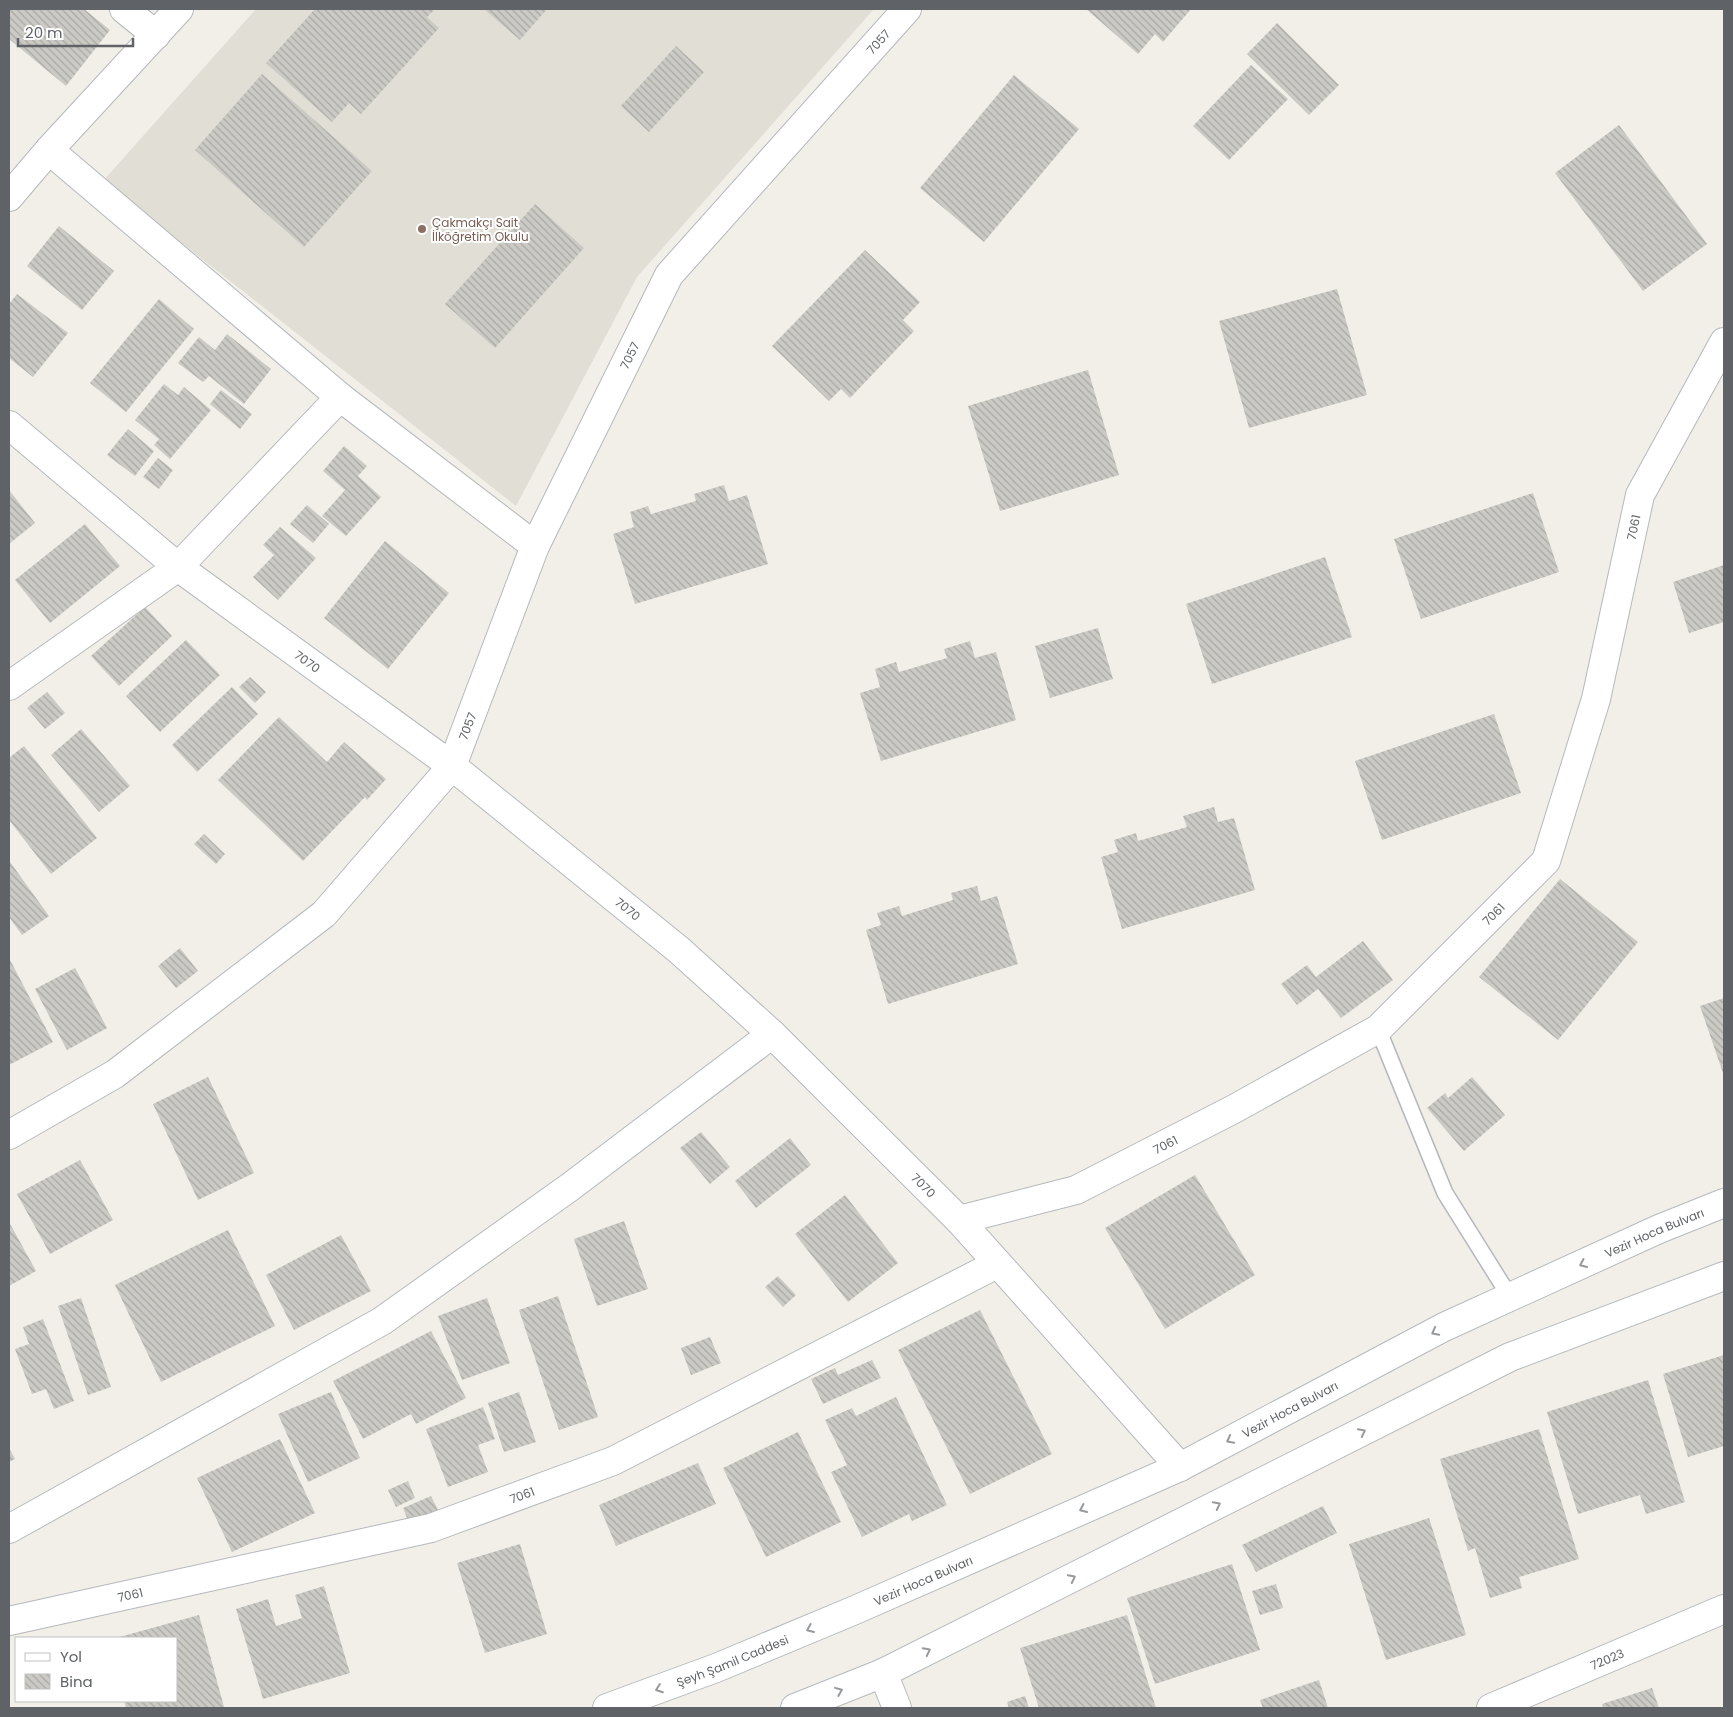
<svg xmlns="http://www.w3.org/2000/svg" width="1733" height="1717" font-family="Poppins,sans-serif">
<defs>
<pattern id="building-back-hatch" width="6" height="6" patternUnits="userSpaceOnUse" patternTransform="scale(1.25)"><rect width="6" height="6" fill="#cccac5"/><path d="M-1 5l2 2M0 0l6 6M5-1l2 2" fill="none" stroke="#a9a8a4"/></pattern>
</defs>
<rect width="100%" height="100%" fill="#f1efe8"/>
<path fill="#e1ded6" d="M 256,9 L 874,9 L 637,277 L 516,506 L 103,181 Z"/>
<path fill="url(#building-back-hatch)" d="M 9,9 L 84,9 L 110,30 L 66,86 L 9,39 Z
M 315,9 L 435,9 L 427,17 L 439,28 L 361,114 L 349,103 L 332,122 L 266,63 Z
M 484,9 L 547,9 L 520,40 Z
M 1086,9 L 1191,9 L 1163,42 L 1155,34 L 1138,54 Z
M 1277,23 L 1339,85 L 1309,115 L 1247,54 Z
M 676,46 L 704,72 L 649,132 L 621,106 Z
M 1251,65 L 1288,99 L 1229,160 L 1193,126 Z
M 262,74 L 372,171 L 304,247 L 195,150 Z
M 1014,75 L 1079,129 L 984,242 L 920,188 Z
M 1619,125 L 1707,244 L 1643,291 L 1555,173 Z
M 535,204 L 584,248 L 495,348 L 445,304 Z
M 59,226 L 114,271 L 82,310 L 27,266 Z
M 865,250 L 920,302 L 903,320 L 914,331 L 850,398 L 841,389 L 829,401 L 772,346 Z
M 1337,289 L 1367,395 L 1249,428 L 1219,321 Z
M 17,294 L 68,333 L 33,377 L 9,358 L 9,304 Z
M 159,299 L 194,329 L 126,412 L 90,383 Z
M 227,334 L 271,369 L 244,404 L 209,376 L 203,382 L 178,363 L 199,337 L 215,350 Z
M 1088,370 L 1119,475 L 1000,511 L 968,406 Z
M 164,384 L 178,395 L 184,387 L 211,410 L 170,459 L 154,445 L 159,439 L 135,420 Z
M 221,390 L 252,414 L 240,429 L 210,404 Z
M 128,429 L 154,451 L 135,476 L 107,455 Z
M 344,446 L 367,466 L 358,476 L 381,497 L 346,536 L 322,516 L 345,490 L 323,471 Z
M 158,458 L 173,470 L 159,489 L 143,477 Z
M 724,485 L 729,501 L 747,495 L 768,564 L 635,604 L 613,534 L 634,527 L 630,512 L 648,506 L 651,514 L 696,501 L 694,494 Z
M 9,490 L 35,523 L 9,544 Z
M 1533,493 L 1559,572 L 1421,619 L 1394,539 Z
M 307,505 L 329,524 L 313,543 L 290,524 Z
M 85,524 L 120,566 L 50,623 L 15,580 Z
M 280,527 L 316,558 L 278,600 L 253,577 L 274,555 L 263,545 Z
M 385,541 L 449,593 L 388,669 L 324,618 Z
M 1325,557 L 1352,637 L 1212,684 L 1186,604 Z
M 1724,565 L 1724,622 L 1689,633 L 1673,582 Z
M 145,607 L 172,636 L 119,686 L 91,656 Z
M 1098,628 L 1113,679 L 1050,698 L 1035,646 Z
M 186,640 L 220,675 L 160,732 L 126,696 Z
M 970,641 L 975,658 L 996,652 L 1016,720 L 881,761 L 860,693 L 880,687 L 875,669 L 896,662 L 899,672 L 947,658 L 944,649 Z
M 250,677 L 266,692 L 255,703 L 239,687 Z
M 232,687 L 258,714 L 197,772 L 172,745 Z
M 47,692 L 65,713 L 45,729 L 27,708 Z
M 1494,714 L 1521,793 L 1382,840 L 1355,761 Z
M 279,717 L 327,762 L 344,742 L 386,779 L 367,800 L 365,797 L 303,861 L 218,780 Z
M 81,729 L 130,786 L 99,812 L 51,755 Z
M 24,746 L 97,838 L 51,874 L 9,820 L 9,758 Z
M 1214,807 L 1218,822 L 1234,818 L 1255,890 L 1122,929 L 1101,857 L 1118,852 L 1114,840 L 1136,833 L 1138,841 L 1187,827 L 1183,816 Z
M 204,834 L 225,854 L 216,864 L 194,844 Z
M 10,862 L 49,916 L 22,935 L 9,917 L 9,863 Z
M 1560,879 L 1638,942 L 1558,1040 L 1479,977 Z
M 977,886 L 981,901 L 997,896 L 1018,964 L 888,1004 L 866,930 L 881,925 L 877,913 L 899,906 L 902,916 L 953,900 L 951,893 Z
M 1363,941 L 1393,980 L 1341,1018 L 1318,989 L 1297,1005 L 1281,984 L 1307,965 L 1316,977 Z
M 180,948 L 198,971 L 176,988 L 158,966 Z
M 9,958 L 53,1042 L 9,1065 Z
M 75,968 L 107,1028 L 67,1050 L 35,989 Z
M 1724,998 L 1724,1076 L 1700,1006 Z
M 208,1077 L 254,1173 L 198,1200 L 153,1104 Z
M 1472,1077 L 1505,1115 L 1464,1151 L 1427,1108 L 1445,1093 L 1448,1098 Z
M 701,1132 L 730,1167 L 710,1184 L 680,1148 Z
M 790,1138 L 811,1165 L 756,1208 L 735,1181 Z
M 80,1160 L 113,1220 L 50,1254 L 17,1194 Z
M 1195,1175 L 1255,1275 L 1165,1329 L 1105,1228 Z
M 845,1195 L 898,1263 L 848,1302 L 795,1234 Z
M 624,1221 L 648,1289 L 597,1306 L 574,1239 Z
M 9,1222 L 36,1271 L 9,1286 Z
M 228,1230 L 275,1326 L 161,1382 L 115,1285 Z
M 341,1235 L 371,1291 L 294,1330 L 266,1275 Z
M 778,1276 L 796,1295 L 783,1307 L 765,1287 Z
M 558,1296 L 598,1417 L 559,1430 L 519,1310 Z
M 81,1298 L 111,1387 L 88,1395 L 58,1306 Z
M 487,1298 L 510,1363 L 462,1380 L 438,1316 Z
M 980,1310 L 1052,1454 L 970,1494 L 898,1350 Z
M 43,1319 L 74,1401 L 54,1409 L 46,1389 L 32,1394 L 15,1349 L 29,1344 L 23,1327 Z
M 431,1331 L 466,1398 L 416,1424 L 411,1414 L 363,1439 L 333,1381 Z
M 710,1337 L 721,1363 L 691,1375 L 681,1348 Z
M 1724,1355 L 1724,1446 L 1688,1457 L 1663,1374 Z
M 872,1360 L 881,1378 L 823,1404 L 811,1379 L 835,1368 L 838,1375 Z
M 1648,1380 L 1685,1502 L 1646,1514 L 1640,1495 L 1578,1514 L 1547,1412 Z
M 331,1392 L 360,1458 L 308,1482 L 278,1414 Z
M 519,1392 L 536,1442 L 504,1452 L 488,1403 Z
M 896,1397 L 947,1505 L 912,1521 L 909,1514 L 862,1537 L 831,1472 L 847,1465 L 825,1420 L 852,1408 L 856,1416 Z
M 483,1407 L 495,1439 L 478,1445 L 488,1472 L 448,1487 L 426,1429 Z
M 1539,1429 L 1579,1559 L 1519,1577 L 1522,1588 L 1490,1598 L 1475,1548 L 1468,1551 L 1440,1459 Z
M 798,1432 L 841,1522 L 766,1557 L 723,1468 Z
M 280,1439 L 315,1513 L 232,1552 L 197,1478 Z
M 9,1448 L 15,1459 L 9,1462 Z
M 698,1463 L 716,1504 L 616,1546 L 599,1505 Z
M 408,1481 L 415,1498 L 396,1507 L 388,1490 Z
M 431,1496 L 438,1510 L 409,1523 L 403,1508 Z
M 1323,1506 L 1337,1533 L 1256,1572 L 1242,1545 Z
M 1429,1518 L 1466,1635 L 1386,1660 L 1349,1544 Z
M 520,1544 L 547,1634 L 485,1653 L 457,1563 Z
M 1232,1564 L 1260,1650 L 1155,1684 L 1127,1598 Z
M 1276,1584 L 1283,1608 L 1260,1615 L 1252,1591 Z
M 324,1586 L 350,1673 L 263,1699 L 236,1609 L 268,1599 L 276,1626 L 302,1618 L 295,1595 Z
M 199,1615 L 224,1707 L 126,1708 L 124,1701 L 176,1701 L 176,1638 L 116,1638 Z
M 1127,1615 L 1156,1708 L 1039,1708 L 1020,1648 Z
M 1319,1680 L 1328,1708 L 1263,1708 L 1260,1700 Z
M 1652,1688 L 1659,1708 L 1603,1708 L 1602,1704 Z
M 1025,1696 L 1029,1708 L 1009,1708 L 1007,1702 Z"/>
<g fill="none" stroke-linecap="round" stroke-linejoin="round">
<g stroke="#b5b8bc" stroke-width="18">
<path id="service" d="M 1378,1029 L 1445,1193 L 1510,1297"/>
</g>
<g stroke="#b5b8bc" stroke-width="30">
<g id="minor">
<path d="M 124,9 L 156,35"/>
<path d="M 49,150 L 340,397 L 535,546"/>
<path d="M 9,197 L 49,150 L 179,9"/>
<path id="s1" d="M 9,425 L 178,567 L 452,766 L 679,950 L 772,1034 L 959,1220 L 1180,1467"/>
<path d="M 9,686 L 178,567 L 340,397"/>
<path id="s2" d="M 9,1135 L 115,1074 L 324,914 L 452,766 L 535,546 L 669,275 L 907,9"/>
<path id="s3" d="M 959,1220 L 1076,1190 L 1234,1109 L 1378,1029 L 1546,861 L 1596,699 L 1640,495 L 1724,342"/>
<path d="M 9,1529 L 382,1321 L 570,1187 L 772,1034"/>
<path id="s4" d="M 9,1621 L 431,1528 L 613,1461 L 997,1264"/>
<path id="s5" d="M 1491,1708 L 1724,1609"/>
</g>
</g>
<g stroke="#b6babf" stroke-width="30">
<g id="secondary">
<path d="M 883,1673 L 897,1708"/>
<path id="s6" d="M 607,1708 L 716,1668 L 855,1610 L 1180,1467 L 1444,1327 L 1659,1229 L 1724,1203"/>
<path d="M 795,1708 L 883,1673 L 1510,1357 L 1724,1276"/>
</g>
</g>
<use href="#service" stroke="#fff" stroke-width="15"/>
<use href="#minor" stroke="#fff" stroke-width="28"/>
<use href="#secondary" stroke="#fff" stroke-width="28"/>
</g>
<defs><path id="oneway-chevron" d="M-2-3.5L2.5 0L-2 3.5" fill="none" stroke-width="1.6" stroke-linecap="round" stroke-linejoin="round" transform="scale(1.25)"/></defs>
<g stroke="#979a9d">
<use href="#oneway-chevron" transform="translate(1583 1264) rotate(156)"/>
<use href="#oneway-chevron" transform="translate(1435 1332) rotate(152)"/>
<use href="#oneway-chevron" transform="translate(1362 1432) rotate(-27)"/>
<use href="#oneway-chevron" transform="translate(1230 1440) rotate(152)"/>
<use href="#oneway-chevron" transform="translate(1217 1505) rotate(-27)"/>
<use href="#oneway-chevron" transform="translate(1083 1509) rotate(156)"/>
<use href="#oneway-chevron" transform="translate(1072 1578) rotate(-27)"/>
<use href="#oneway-chevron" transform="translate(810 1629) rotate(157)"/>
<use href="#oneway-chevron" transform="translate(927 1651) rotate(-27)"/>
<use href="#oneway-chevron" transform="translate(659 1689) rotate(160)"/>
<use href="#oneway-chevron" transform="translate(839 1691) rotate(-22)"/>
</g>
<circle fill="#8d6e63" stroke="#fff" stroke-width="2" cx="422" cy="229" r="5"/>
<g text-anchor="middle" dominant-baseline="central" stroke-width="4" stroke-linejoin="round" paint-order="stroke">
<g font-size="12" fill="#5f6368" stroke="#fff">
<text stroke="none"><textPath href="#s2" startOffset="1432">7057</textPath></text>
<text stroke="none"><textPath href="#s2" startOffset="1029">7057</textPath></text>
<text stroke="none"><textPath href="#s3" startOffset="1046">7061</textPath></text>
<text stroke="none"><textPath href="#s1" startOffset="381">7070</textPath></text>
<text stroke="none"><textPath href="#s2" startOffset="624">7057</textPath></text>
<text stroke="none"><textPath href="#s1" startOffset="786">7070</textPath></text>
<text stroke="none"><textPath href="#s3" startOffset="626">7061</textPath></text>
<text stroke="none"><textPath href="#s3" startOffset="221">7061</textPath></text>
<text stroke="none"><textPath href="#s1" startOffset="1191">7070</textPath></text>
<text stroke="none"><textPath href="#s6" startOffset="1151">Vezir Hoca Bulvarı</textPath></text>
<text stroke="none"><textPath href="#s6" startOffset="746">Vezir Hoca Bulvarı</textPath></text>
<text stroke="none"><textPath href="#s4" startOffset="529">7061</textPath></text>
<text stroke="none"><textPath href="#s6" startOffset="341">Vezir Hoca Bulvarı</textPath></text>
<text stroke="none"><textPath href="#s4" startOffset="124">7061</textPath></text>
<text stroke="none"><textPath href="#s5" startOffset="126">72023</textPath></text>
<text stroke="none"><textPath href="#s6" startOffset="134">Şeyh Şamil Caddesi</textPath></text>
</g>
<g font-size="12" fill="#785e54" stroke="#fff" text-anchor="start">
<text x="432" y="222">Çakmakçı Sait<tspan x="432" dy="14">İlköğretim Okulu</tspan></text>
</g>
</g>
<rect width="1733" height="1717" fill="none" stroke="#5f6368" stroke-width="20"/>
<rect x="15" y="1637" width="162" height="65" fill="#ffffff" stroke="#bfc1c3"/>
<rect x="25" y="1653" width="25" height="8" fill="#ffffff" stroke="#bfc1c3"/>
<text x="60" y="1662" font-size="15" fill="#5f6368">Yol</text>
<rect x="25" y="1674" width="25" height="15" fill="url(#building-back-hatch)" stroke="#bfc1c3"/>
<text x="60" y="1687" font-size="15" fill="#5f6368">Bina</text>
<path d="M18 38v8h115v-8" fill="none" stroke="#5f6368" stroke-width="2.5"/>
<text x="25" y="38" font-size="15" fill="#5f6368" stroke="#ffffff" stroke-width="4" paint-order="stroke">20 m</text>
</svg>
